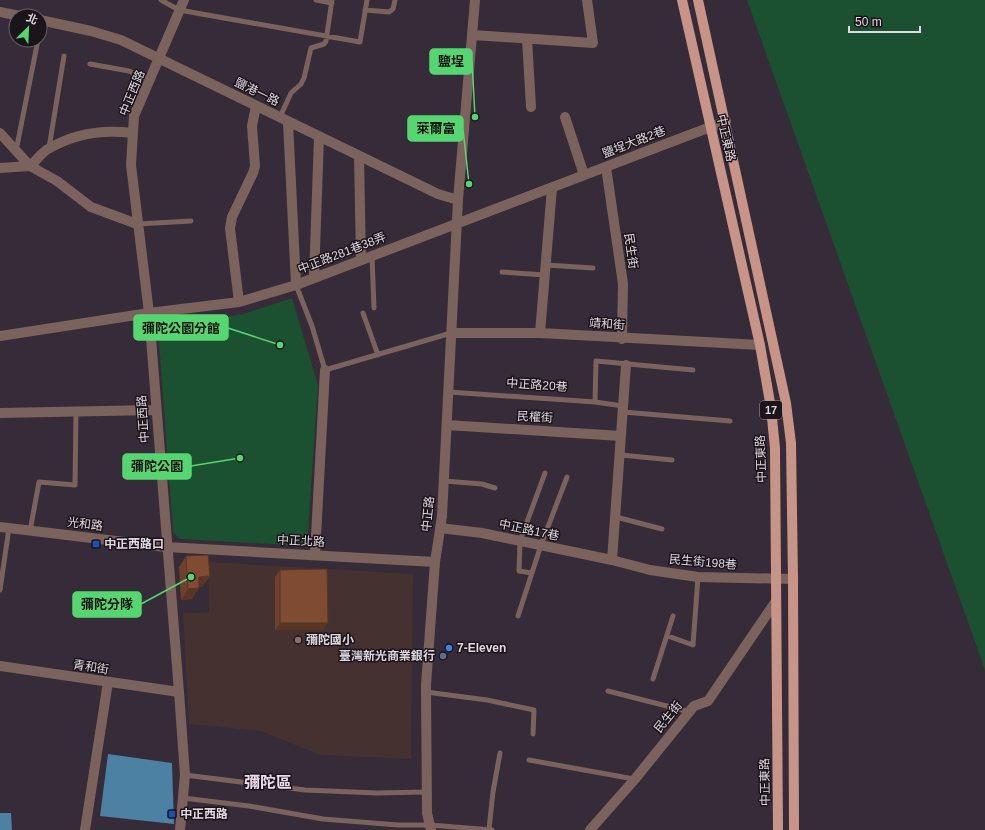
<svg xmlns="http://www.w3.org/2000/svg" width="985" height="830" font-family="Arial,'Noto Sans TC',sans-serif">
<rect width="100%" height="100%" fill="#362b38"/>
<path fill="#453130" d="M 208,562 L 413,574 L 411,759 L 320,755 L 261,731 L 189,724 L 183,613 L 209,612 Z"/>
<path fill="#1b5030" d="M 747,0 L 985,0 L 985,670 Z
M 292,298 L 318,385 L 307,546 L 180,539 L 173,532 L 158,328 L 243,314 Z"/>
<path fill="#4c81a4" d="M 108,754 L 172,763 L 174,824 L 100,816 Z
M 0,813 L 11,813 L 12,830 L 0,830 Z"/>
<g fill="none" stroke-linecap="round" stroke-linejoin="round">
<path stroke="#7c625c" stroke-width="5" d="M 161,0 L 179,10 L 360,42 L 367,0
M 316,0 L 332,3
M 365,10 L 389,12 L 393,9 L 395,0
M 90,64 L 129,71 L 150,80
M 280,117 L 291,93 L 301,84 L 304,78 L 311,48 L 324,44 L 326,41 L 332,0
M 49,148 L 64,56
M 16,151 L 38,40
M 138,224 L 191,221
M 372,256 L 374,308
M 546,265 L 593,268
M 502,272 L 545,275
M 296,285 L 312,326 L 325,370 L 451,333
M 363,313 L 378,355
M 449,392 L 595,402 L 623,406
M 595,402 L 596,361 L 693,370
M 623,412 L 730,421
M 621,455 L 672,460
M 444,481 L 482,484 L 495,488
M 616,517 L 662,529
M 30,531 L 39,482 L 75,485 L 76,411
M 532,573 L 519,571 L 520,541 L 545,473
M 0,590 L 9,528
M 518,616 L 541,545 L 567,477
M 668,636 L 693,645 L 698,577
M 653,679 L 673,616
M 608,691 L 690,712
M 426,692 L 487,700 L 534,710 L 533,734
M 529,760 L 634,779
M 185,775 L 305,790 L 377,793 L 426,792
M 183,798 L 249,806 L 323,819 L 398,825 L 430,825 L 492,830
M 489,829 L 493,792 L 500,753"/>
<path stroke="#7c625c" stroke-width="10" d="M 0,12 L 20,16
M 40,20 L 91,31 L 121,40 L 438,194 L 458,200
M 473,35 L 593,43 L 587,0
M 527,39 L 531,107
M 565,117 L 584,175
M 288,122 L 296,285
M 0,133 L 30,166 L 57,181 L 91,207 L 137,224
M 359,156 L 361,260
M 606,167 L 623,284 L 622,339
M 0,168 L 30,166 C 36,161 41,153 48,149 C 75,133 102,129 132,133
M 314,278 L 319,137
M 239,302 L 230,228 L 232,217 L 253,173 L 255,166 L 252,126 L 256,106
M 452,333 L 540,333 L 760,345
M 540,333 L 552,188
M 0,336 L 149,313 L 239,302 L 296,285 L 726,121
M 0,413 L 155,410
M 447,425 L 621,436
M 0,527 L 166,547 L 435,562
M 440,528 L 482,533 L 612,560 L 650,570 L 698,577 L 793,579
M 315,555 L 325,370
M 612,560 L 626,365
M 0,666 L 179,692
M 85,830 L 108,682
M 180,830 L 185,775 L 179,692 L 149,313 L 131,165 L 134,116 L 184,0
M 431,830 L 427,813 L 426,685 L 435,562 L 442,516 L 458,200 L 475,0
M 590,830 L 635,779 L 694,706 L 708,701 L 776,601"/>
<path stroke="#c89487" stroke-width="10" d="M 682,0 L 760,345 L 771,408 L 775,448 L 778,830
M 698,0 L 786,403 L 791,443 L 793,579 L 794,830"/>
</g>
<path fill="#6d412c" d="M 186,556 L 210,576 L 202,587 L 199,587 L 192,599 L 181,600 L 179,567 Z
M 280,570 L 328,623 L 323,630 L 275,630 L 275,577 Z"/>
<path fill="#593524" d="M 210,576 L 202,587 L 191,588 L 199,577 Z
M 199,588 L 192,599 L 181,600 L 188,589 Z
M 280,623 L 328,623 L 323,630 L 275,630 Z"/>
<path fill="#7f4c33" stroke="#593524" d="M 208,555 L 210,576 L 199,577 L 199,588 L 188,589 L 186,556 Z
M 327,569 L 328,623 L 280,623 L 280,570 Z"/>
<g fill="#1a4fb4" stroke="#1b151b" stroke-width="1.5">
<rect x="92" y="540" width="8" height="8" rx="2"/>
<rect x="168" y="810" width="8" height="8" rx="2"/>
</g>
<circle fill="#8d6e63" stroke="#1b151b" stroke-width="1.5" cx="298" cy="640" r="4"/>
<circle fill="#3f7fe0" stroke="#1b151b" stroke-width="1.5" cx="449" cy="648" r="4"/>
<circle fill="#5c6f8a" stroke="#1b151b" stroke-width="1.5" cx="443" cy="656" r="4"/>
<g text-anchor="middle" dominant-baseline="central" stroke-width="3" stroke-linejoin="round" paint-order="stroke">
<rect fill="#1b151b" stroke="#a49ea5" stroke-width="1" x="760" y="401" width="22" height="18" rx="3"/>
<g font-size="11" font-weight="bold" fill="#dfd8e0">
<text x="771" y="410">17</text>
</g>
<g font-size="12" fill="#dfd8e0" stroke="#1b151b">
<text transform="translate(257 92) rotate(26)">鹽港一路</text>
<text transform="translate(132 93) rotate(-68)">中正西路</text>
<text transform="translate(726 138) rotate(77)">中正東路</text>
<text transform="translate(634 142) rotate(-21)">鹽埕大路2巷</text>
<text transform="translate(631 251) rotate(82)">民生街</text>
<text transform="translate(342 253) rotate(-21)">中正路281巷38弄</text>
<text transform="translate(607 324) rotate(4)">靖和街</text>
<text transform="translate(537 385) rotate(4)">中正路20巷</text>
<text transform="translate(535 417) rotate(3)">民權街</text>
<text transform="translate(143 419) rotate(-94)">中正西路</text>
<text transform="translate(761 459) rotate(-92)">中正東路</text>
<text transform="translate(428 514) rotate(-84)">中正路</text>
<text transform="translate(85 524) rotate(7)">光和路</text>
<text transform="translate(529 530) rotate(12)">中正路17巷</text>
<text transform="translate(301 541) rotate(3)">中正北路</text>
<text transform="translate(703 562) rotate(5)">民生街198巷</text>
<text transform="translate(91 667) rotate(9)">青和街</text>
<text transform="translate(668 717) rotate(-51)">民生街</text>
<text transform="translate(765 782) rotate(-91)">中正東路</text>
</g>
<g font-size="12" font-weight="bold" fill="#dfd8e0" stroke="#1b151b" text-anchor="start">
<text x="104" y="544">中正西路口</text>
<text x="306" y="640">彌陀國小</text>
<text x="457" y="648">7-Eleven</text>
<text x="435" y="656" text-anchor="end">臺灣新光商業銀行</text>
<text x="180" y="814">中正西路</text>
</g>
<g font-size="16" font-weight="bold" fill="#edddee" stroke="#1b151b">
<text x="268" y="782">彌陀區</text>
</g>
</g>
<path fill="none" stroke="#56d671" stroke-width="1.5" d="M475 117L472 61M469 184L463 129M280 345L228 328M240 458L191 466M191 577L141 604"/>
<g fill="#56d671" stroke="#1b151b" stroke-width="1.5">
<circle cx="475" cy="117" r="4"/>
<circle cx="469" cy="184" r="4"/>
<circle cx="280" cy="345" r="4"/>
<circle cx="240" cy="458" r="4"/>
<circle cx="191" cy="577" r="4"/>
</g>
<g fill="#56d671" stroke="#56d671" stroke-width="1.5">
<rect x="430" y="49" width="42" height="25" rx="4"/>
<rect x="408" y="116" width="55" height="25" rx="4"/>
<rect x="134" y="315" width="94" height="25" rx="4"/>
<rect x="123" y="454" width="68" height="25" rx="4"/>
<rect x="73" y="592" width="68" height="25" rx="4"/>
</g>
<g font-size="13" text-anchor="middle" font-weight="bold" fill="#111">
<text x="451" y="66">鹽埕</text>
<text x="436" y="133">萊爾富</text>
<text x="181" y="333">彌陀公園分館</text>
<text x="157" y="471">彌陀公園</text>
<text x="107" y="609">彌陀分隊</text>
</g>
<g transform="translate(28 28) rotate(24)"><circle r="19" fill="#1b151b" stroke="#69636a"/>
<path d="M0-3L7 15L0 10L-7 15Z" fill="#56d671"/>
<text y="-6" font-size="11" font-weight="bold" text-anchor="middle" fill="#dfd8e0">北</text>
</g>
<path d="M849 26v6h71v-6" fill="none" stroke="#dfd8e0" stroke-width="2"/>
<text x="855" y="26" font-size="12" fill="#dfd8e0" stroke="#1b151b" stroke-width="3" paint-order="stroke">50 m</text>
</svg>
